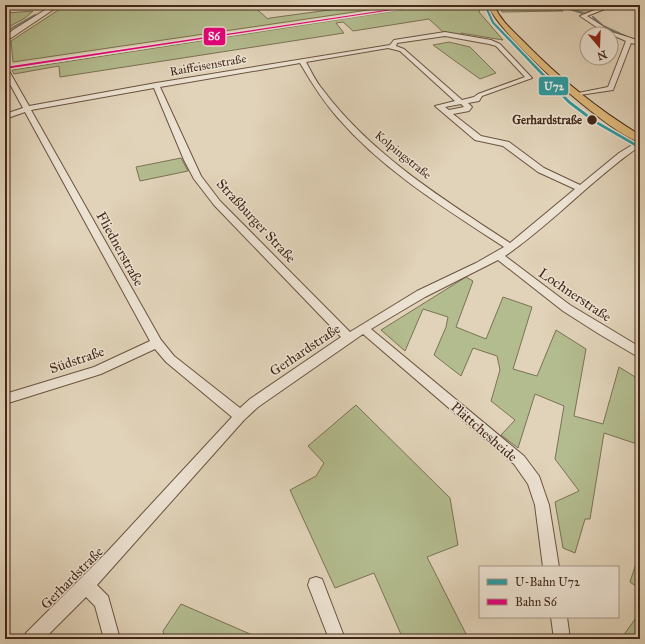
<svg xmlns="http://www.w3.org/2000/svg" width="645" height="644" font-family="'IM FELL Great Primer',serif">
<rect width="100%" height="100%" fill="#e1d3b9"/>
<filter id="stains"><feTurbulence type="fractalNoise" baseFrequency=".005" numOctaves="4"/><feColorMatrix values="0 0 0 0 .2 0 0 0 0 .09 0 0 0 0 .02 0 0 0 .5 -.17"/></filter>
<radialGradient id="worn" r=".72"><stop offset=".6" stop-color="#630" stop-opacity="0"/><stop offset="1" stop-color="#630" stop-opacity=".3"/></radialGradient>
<path fill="#b3bc8f" stroke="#7b7254" d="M 5,5 L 7,5 L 7,13 L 33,11 L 25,18 L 5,29 Z
M 66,5 L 252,5 L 268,19 L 270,18 L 366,5 L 402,5 L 13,62 L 11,41 Z
M 433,5 L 481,5 L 479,12 L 503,40 L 461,33 L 461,36 L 444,33 L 429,19 L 353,31 L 343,22 L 336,23 L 344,33 L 60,77 L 59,66 L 14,74 L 12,70 Z
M 499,5 L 540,5 L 563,11 L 502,12 Z
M 558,5 L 609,5 L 585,13 Z
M 449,42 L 470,47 L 496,73 L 480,79 L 433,45 Z
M 181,158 L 188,171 L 140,181 L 136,167 Z
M 466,277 L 473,281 L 456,327 L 486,339 L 503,297 L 532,307 L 513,369 L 537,376 L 556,330 L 586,349 L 574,416 L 603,424 L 619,367 L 640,380 L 640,445 L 604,433 L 590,519 L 585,519 L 575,553 L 563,548 L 555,502 L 579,491 L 555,459 L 564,406 L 535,394 L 518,448 L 501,435 L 515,420 L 491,401 L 500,370 L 497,356 L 473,348 L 461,376 L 434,355 L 446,327 L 448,317 L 423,309 L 405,351 L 381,330 Z
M 356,405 L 450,498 L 458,545 L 427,557 L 467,636 L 461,639 L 403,639 L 374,573 L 335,588 L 290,490 L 316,476 L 324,463 L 308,446 Z
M 640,551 L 640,589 L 630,582 Z
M 181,604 L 250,634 L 252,639 L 165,639 L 163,631 Z
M 640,612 L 640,639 L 629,639 L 623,636 Z"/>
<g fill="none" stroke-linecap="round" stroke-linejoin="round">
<path stroke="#757d78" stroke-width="2" d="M 557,5 L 582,13
M 593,17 L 603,26 L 627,37
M 5,32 L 35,15"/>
<path stroke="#c1b199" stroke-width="6" stroke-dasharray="6 3" stroke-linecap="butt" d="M 5,66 L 6,71"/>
<g stroke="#6a5340" stroke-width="2">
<path id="minor" d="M 53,5 L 60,5 L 5,42 L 5,37 L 13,30 Z
M 607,5 L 615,5 L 587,16 L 612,32 L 640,41 L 640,45 L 631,43 L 613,90 L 573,96 L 573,94 L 608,87 L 626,41 L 601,30 L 580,16 Z
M 445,32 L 491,40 L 500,44 L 532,78 L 482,96 L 479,101 L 468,103 L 472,107 L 469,111 L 453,114 L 481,136 L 509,142 L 544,168 L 580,185 L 619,153 L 640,140 L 640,146 C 592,179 553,223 505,256 L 570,305 L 640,347 L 640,358 L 599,334 L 563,311 L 498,260 L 425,297 L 371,329 L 524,456 L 539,476 L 549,505 L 559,567 L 543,567 L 535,505 L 528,484 L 514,464 L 363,334 L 258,407 L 244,420 L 97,585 L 108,596 L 120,639 L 104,639 L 95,606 L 86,597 L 44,639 L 24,639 L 26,633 L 107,552 L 232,417 L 166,362 L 155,349 L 101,374 L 5,404 L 5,394 L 94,367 L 150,341 L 25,112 L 5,119 L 5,114 L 23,108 L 5,75 L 5,69 L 9,71 L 29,106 L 156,83 L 390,45 L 394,40 ZM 445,36 L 489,44 L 496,46 L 525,77 L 478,94 L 474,97 L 462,100 L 404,49 L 396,46 L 397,43 ZM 388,48 L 400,51 L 455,101 L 435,106 L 475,140 L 503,146 L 538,172 L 575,189 L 510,243 C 443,199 372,155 323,90 C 316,82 311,71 306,62 ZM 300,63 C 311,82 323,101 338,118 C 384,171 446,209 504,247 L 476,263 L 417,291 L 350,332 L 220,201 L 201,176 L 160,87 ZM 154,88 L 184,160 L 194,179 L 214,205 L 341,337 L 250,399 L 240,408 L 174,356 L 161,340 L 31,110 ZM 461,104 L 464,107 L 449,110 L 445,107 Z
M 316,577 L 322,579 L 345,639 L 329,639 L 308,585 L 310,579 Z
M 551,617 L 567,617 L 570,639 L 554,639 Z"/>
</g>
<g stroke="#432818" stroke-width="2">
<path id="major" d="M 488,5 L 494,5 C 500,20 512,30 523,41 C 558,77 597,109 640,135 L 640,142 C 609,134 499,35 488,5 Z"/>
</g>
<use href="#minor" fill="#ece2d2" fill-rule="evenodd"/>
<use href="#major" fill="#e0ba7c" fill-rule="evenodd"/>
<g stroke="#ece2d2" stroke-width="3">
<path id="rail-1" d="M 419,5 L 425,5 L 5,69 L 5,67 Z"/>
</g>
<use href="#rail-1" fill="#e6007e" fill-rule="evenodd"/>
<g stroke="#ece2d2" stroke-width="3">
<path id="metro-1" d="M 484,5 L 486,5 L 494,22 L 570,101 L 595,120 L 640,146 L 640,149 L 593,122 L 568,103 L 492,23 Z"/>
</g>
<use href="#metro-1" fill="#2b9ba2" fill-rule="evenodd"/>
</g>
<circle fill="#432818" stroke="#ece2d2" stroke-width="1.5" cx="592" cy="120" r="5.5"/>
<g text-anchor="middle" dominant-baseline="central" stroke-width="3" stroke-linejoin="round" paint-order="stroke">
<g font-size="12" fill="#432818" stroke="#ece2d2">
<text transform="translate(208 65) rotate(-10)">Raiffeisenstraße</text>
<text transform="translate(403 155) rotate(39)">Kolpingstraße</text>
</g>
<g font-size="12" font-weight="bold" fill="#432818" stroke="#ece2d2" text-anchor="end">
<text x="582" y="120">Gerhardstraße</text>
</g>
<g font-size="14" fill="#432818" stroke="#ece2d2">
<text transform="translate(256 221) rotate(47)">Straßburger Straße</text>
<text transform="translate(120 249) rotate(61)">Fliednerstraße</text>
<text transform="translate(575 295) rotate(34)">Lochnerstraße</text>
<text transform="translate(305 350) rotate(-34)">Gerhardstraße</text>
<text transform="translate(77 360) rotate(-19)">Südstraße</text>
<text transform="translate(484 432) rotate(41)">Plättchesheide</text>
<text transform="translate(72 578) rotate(-45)">Gerhardstraße</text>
</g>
</g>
<g stroke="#ece2d2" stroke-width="1.5">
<rect x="203" y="27" width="23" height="19" rx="4" fill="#e6007e"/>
<rect x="538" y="76" width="31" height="20" rx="4" fill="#2b9ba2"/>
</g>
<g font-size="11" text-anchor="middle" font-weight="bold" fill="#fff">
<text x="214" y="40">S6</text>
<text x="554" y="90">U72</text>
</g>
<rect width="645" height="644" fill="none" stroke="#e1d3b9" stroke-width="20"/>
<rect x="6" y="6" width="633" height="632" fill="none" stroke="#432818" stroke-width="2"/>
<rect x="10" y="10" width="625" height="624" fill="none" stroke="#432818"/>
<rect x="479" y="566" width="140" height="52" fill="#ece2d2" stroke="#a89888"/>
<rect x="487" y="579" width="20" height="6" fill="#2b9ba2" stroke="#a89888"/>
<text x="515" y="586" font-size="12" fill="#432818">U-Bahn U72</text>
<rect x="487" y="599" width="20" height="6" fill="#e6007e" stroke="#a89888"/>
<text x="515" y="606" font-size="12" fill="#432818">Bahn S6</text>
<g transform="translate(599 46) rotate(161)"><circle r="19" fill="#ece2d2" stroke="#a89888"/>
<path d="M0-3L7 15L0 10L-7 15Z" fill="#8f2418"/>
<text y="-6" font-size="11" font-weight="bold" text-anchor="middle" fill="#432818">N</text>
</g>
<rect width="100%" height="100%" filter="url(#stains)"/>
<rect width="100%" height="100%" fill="url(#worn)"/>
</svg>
